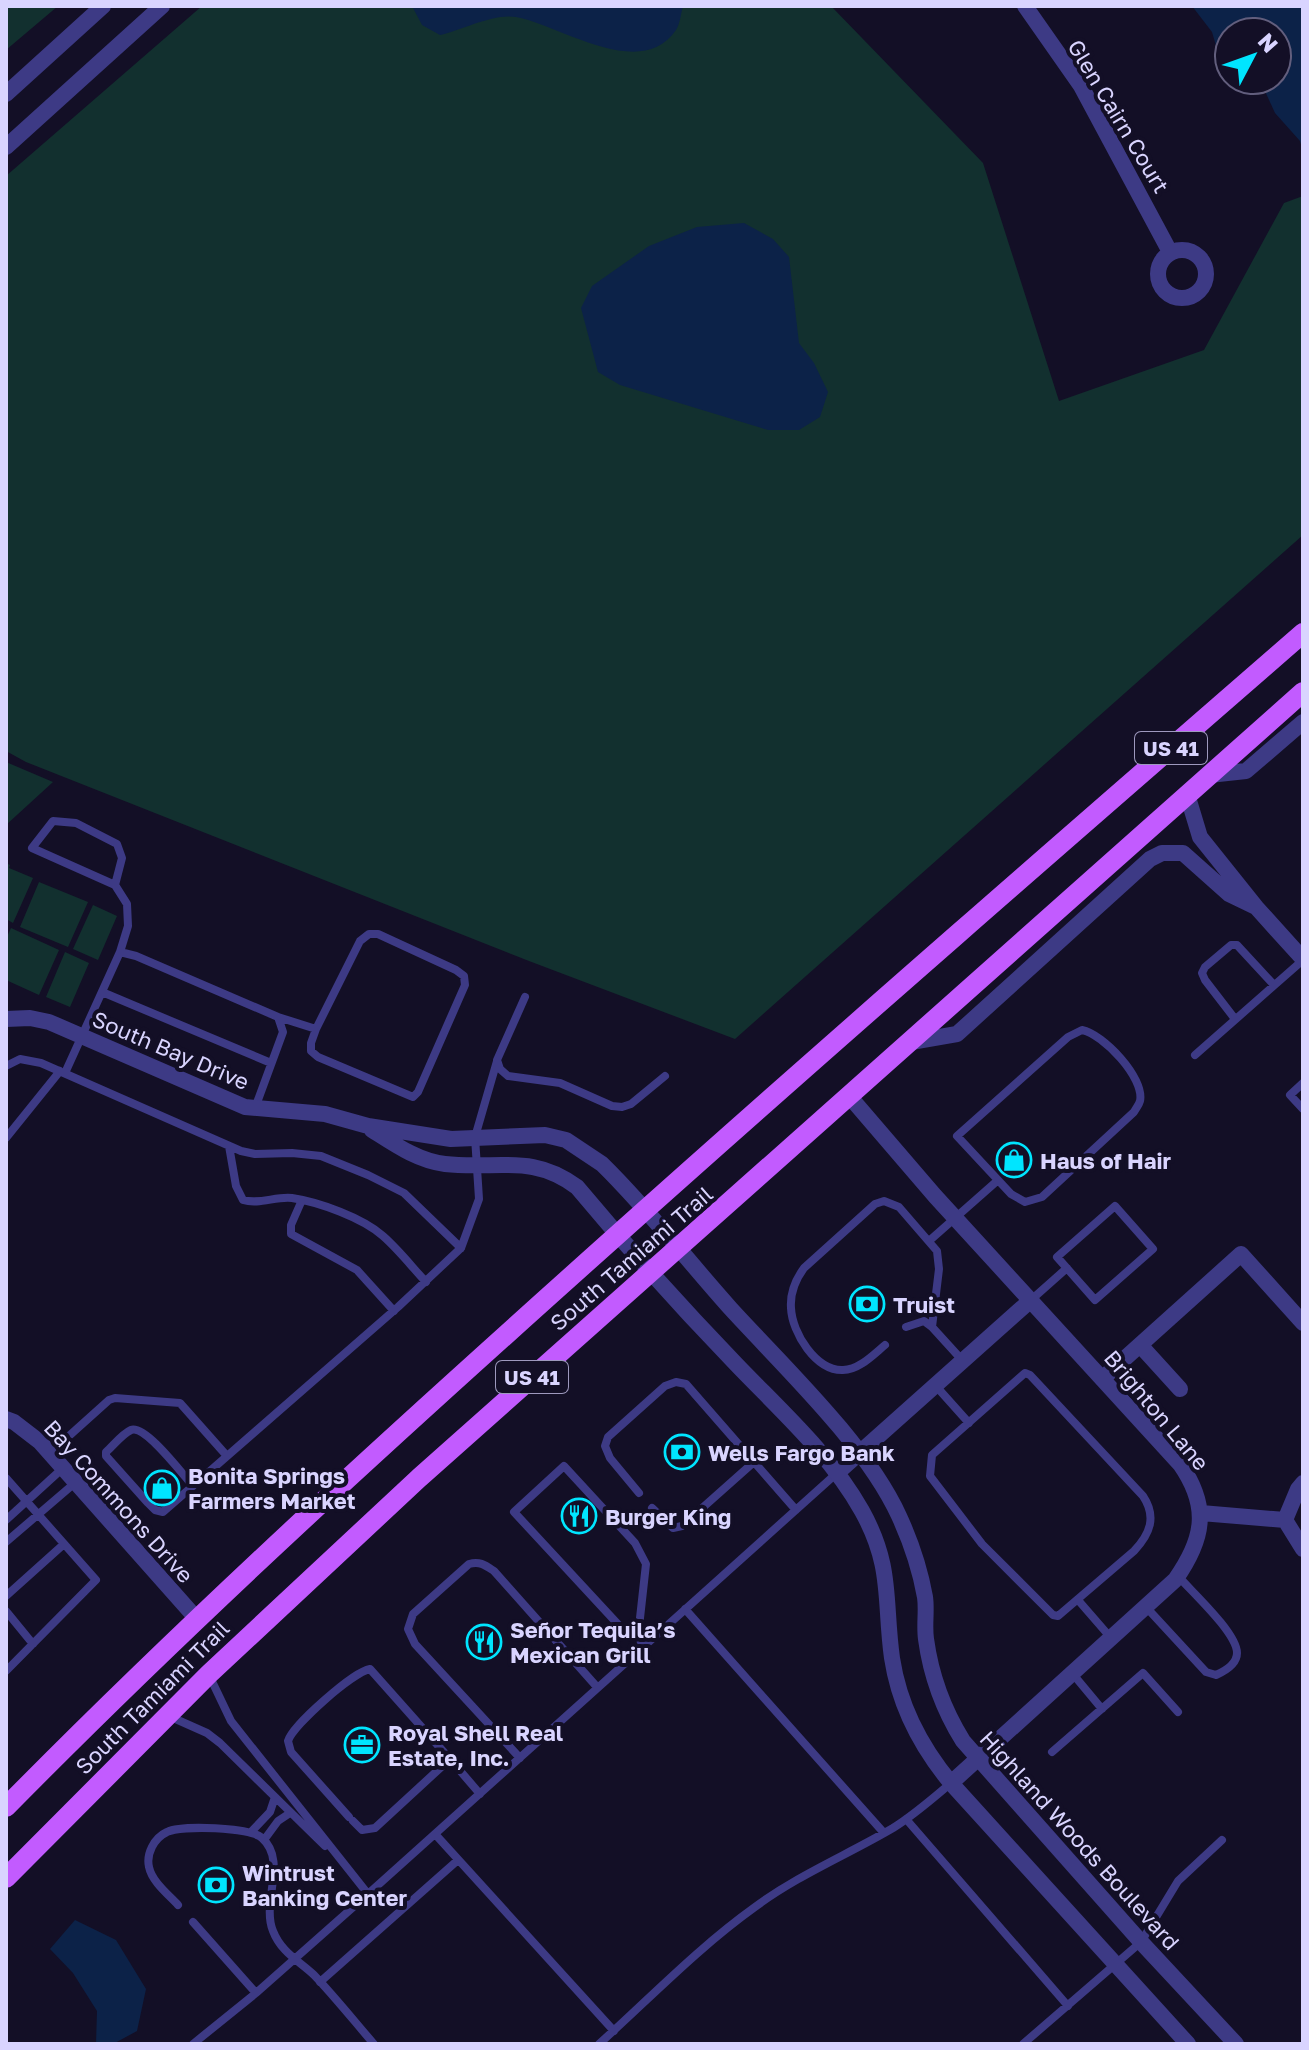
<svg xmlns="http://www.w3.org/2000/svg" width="1309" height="2050" font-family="'Golos Text',sans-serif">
<rect width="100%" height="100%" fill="#130f26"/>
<path fill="#12302f" d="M 6,6 L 58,6 L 6,50 Z
M 202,6 L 831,6 L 983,163 L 1059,401 L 1204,350 L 1284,203 L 1303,196 L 1303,535 L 735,1039 L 529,961 L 26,762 L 6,751 L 6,176 Z
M 6,762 L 53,782 L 6,825 Z
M 6,863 L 10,865 L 9,868 L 33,878 L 13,923 L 6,919 Z
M 39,882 L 88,902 L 68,947 L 20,927 Z
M 93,905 L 117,916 L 98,960 L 73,949 Z
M 11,928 L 59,950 L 39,995 L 6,980 L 6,939 Z
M 65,952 L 89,963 L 70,1007 L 46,997 Z"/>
<path fill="#0c2248" d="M 412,6 L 683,6 C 681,13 680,24 676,30 C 641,82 560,25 516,17 C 494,13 462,30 440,35 L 422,25 Z
M 1192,6 L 1303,6 L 1303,152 L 1300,141 L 1275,113 L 1264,89 L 1256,83 L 1243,80 L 1277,80 L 1277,32 L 1229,32 L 1229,74 L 1223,70 L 1212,32 Z
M 744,223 L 773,239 L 789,257 L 799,343 L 814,363 L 828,392 L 820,417 L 799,430 L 768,430 L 620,385 L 598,372 L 581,308 L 592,286 L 649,246 L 697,227 Z
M 75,1920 L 116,1940 L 146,1989 L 137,2031 L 113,2044 L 96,2044 L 97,2011 L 73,1973 L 50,1949 Z"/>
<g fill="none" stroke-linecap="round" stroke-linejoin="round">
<path stroke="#3d3a85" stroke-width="8" d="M 120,952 L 136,956 L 278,1017 L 283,1032 L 255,1108
M 102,992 L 271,1063
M 525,997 L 497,1060 L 500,1069 L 508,1076 L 560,1083 L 612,1106 L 622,1107 L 631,1104 L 665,1076
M 278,1017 L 316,1029 L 360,941 L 369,934 L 378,934 L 456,970 L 464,976 L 465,985 L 418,1092 L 413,1097 L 318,1057 L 311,1051 L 311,1043 L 316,1029
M 1235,1019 L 1205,980 L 1202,973 L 1205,967 L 1231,945 L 1237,945 L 1274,985
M 1082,1030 C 1103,1034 1145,1078 1140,1101 C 1139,1105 1136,1108 1134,1112 L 1042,1197 L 1025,1202 L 1011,1194 L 957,1136 L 1068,1037 Z
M 1195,1055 L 1303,960
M 6,1066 L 20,1059 L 41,1063 L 241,1151 L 255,1154 L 292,1153 L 321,1156 L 368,1175 L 404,1193 L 461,1248 L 398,1307 L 163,1512 L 155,1510 L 148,1503 L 106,1456 L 106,1452 C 113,1446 122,1434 131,1430 C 145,1424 183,1475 193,1486
M 65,1073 L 120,952 L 128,926 L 127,904 L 115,885 L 32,848 L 53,821 L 76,823 L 117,844 L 122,858 L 115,885
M 1303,1083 L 1290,1095 L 1303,1109
M 6,1138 L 60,1071
M 229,1146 L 236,1186 L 243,1200 C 259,1205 276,1196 292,1198 C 319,1202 363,1218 383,1236 C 399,1250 412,1267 426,1282
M 302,1200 L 291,1225 L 291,1234 L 357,1270 L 394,1311
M 1115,1206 L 1153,1249 L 1095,1300 L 1057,1257 Z
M 929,1241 L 997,1181
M 461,1248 L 479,1199 L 475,1137 L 497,1061
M 1031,1300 L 1067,1268
M 932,1327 L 962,1360
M 885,1345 C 874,1354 859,1370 843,1370 C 816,1371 792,1333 791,1308 C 790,1294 796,1279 804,1268 L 875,1204 L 884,1201 L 899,1207 L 937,1251 L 939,1269 L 932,1327 L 924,1321 L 906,1327
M 1025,1373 L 1030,1375 L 1143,1496 C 1157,1517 1150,1534 1134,1551 L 1058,1616 L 1053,1615 L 982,1544 L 930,1476 L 932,1455 Z
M 935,1385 L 969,1423
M 50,1453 L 109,1400 L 115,1398 L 180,1403 L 227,1456
M 6,1478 L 96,1580 L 6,1671
M 639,1493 L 610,1458 L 605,1446 L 608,1437 L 665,1386 L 676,1382 L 686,1384 L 796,1510
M 652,1508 L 673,1528 L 682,1526 L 754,1462
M 6,1520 L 63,1468
M 6,1542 L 76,1482
M 6,1596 L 64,1544
M 1078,1600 L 1111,1638
M 1146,1607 L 1206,1672 L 1216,1675 C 1225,1671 1237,1664 1237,1653 C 1237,1633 1192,1592 1178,1576
M 685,1609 L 884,1833
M 6,1611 L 33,1644
M 638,1636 L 646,1564 L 635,1543 L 564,1466 L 514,1512 L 627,1634 L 638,1636 L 643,1646
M 1072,1673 L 1102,1709
M 209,1675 L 231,1721 L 368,1894
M 171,1717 L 207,1733 L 220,1743 L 325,1846
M 1052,1752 L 1143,1673 L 1178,1712
M 520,1758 L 415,1644 L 408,1629 L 413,1614 L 469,1564 C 480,1561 485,1565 494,1571 L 597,1687
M 450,1759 L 480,1794
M 349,1817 L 291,1752 L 288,1741 C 293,1725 353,1672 370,1669 L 450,1759 L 375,1828 L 362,1830 L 353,1821
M 906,1819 L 1068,2006
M 251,1832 L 270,1812 L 275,1797
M 435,1834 L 614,2031
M 264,1840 L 278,1821 L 290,1813
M 178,1905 C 169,1895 152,1882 149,1867 C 146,1854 154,1838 167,1832 C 181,1825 250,1827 262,1838 C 288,1861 261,1902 273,1931 C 281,1952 299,1961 314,1975 C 335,1997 354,2021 374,2044
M 193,1922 L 256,1993
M 320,1982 L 458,1860
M 193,2044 L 256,1993 L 368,1894 L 837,1473
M 599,2044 C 650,1998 699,1947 755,1907 C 798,1875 847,1855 893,1828 C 914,1815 932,1799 951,1783
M 1023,2044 L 1141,1942 L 1178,1881 L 1222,1840"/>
<path stroke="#3d3a85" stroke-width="16" d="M 1025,6 L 1081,86 L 1170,252
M 6,94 L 103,6
M 6,147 L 162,6
M1158 274a24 24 0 1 1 48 0a24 24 0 1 1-48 0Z
M 1209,775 L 1246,771 L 1303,722
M 1187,794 L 1200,837 L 1256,907 L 1303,959
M 6,1019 L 30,1018 L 49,1022 L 245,1107 L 325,1114 L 368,1126 L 451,1139 L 545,1135 L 566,1140 L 602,1164 C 648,1209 688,1261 731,1309 C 785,1368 866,1444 899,1516 C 911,1542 920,1569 925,1597 C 927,1610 924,1625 926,1639 C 931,1676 943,1709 963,1741 L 1141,1942 L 1236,2044
M 911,1042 L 957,1034 L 1150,859 L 1162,853 L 1183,853 L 1229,894 L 1256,907
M 850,1097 L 935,1196 L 1180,1464 C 1210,1507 1204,1539 1175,1580 L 951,1783
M 372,1130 C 394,1144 418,1161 445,1164 C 497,1170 532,1153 577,1187 C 628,1248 681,1307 736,1364 C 780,1410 830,1454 862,1511 C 893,1567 884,1600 892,1658 C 899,1704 921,1747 951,1783 L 1188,2044
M 1140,1345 L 1180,1389
M 1102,1379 L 1241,1254 L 1303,1323
M 6,1419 L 14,1422 L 40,1442 L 196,1618
M 837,1473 L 1031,1300
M 1201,1513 L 1285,1520
M 1285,1520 L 1298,1489 L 1303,1483
M 1285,1520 L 1303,1549"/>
<path stroke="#c25bff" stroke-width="20" d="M 6,1807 C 202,1608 408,1422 616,1236 C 843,1033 1073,833 1303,633
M 6,1878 L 209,1674 L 419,1478 L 1303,692"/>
</g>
<defs>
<g id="shop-ring" transform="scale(1.8)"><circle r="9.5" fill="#130f26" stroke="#00e5ff" stroke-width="1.5"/><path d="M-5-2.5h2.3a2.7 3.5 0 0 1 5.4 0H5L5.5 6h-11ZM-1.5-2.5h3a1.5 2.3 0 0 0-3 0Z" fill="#00e5ff"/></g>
<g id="bank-ring" transform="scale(1.8)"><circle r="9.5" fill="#130f26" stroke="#00e5ff" stroke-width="1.5"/><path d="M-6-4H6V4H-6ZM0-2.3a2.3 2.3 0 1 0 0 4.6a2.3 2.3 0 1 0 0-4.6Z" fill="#00e5ff"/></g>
<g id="restaurant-ring" transform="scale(1.8)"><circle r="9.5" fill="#130f26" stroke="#00e5ff" stroke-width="1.5"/><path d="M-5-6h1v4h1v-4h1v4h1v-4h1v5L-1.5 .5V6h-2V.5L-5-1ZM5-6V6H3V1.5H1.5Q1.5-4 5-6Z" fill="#00e5ff"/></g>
<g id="office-ring" transform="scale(1.8)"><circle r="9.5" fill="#130f26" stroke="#00e5ff" stroke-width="1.5"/><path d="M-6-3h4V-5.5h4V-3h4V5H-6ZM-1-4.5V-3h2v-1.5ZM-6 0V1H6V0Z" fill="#00e5ff"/></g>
</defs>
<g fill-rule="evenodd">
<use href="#shop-ring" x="1014" y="1160"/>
<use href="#bank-ring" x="867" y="1304"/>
<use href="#bank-ring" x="682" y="1452"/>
<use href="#shop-ring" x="162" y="1488"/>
<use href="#restaurant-ring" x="579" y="1516"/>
<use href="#restaurant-ring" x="484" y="1642"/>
<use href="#office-ring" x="362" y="1745"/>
<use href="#bank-ring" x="216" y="1885"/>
</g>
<g text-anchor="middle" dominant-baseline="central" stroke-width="8" stroke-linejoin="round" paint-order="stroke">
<g fill="#130f26" stroke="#9e99be" stroke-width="2">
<rect x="1135" y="732" width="72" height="32" rx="6"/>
<rect x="496" y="1361" width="72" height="32" rx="6"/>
</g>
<g font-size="20" font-weight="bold" fill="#d9d4ff">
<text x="1171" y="748">US 41</text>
<text x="532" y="1377">US 41</text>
</g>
<g font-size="22" fill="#d9d4ff" stroke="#130f26">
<text transform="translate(1119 116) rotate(59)">Glen Cairn Court</text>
<text transform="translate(171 1050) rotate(23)">South Bay Drive</text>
<text transform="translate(631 1258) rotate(-41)">South Tamiami Trail</text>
<text transform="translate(1157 1410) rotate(50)">Brighton Lane</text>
<text transform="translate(119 1501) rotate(48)">Bay Commons Drive</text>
<text transform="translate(152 1697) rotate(-45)">South Tamiami Trail</text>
<text transform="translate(1080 1840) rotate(48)">Highland Woods Boulevard</text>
</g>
<g font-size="22" font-weight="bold" fill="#d9d4ff" stroke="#130f26" text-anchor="start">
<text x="1040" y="1160">Haus of Hair</text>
<text x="893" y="1304">Truist</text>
<text x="708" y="1452">Wells Fargo Bank</text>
<text x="188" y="1475">Bonita Springs<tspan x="188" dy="25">Farmers Market</tspan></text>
<text x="605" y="1516">Burger King</text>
<text x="510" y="1629">Señor Tequila’s<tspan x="510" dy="25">Mexican Grill</tspan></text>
<text x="388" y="1732">Royal Shell Real<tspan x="388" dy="25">Estate, Inc.</tspan></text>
<text x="242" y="1872">Wintrust<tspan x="242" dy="25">Banking Center</tspan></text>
</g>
</g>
<rect width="1309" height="2050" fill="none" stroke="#d9d4ff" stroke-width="16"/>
<g transform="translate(1253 56) rotate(49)"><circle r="38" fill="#130f26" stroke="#625e7d" stroke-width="2"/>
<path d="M0-6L14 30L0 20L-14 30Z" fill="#00e5ff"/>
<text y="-12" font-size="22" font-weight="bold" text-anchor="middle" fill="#d9d4ff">N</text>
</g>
</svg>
